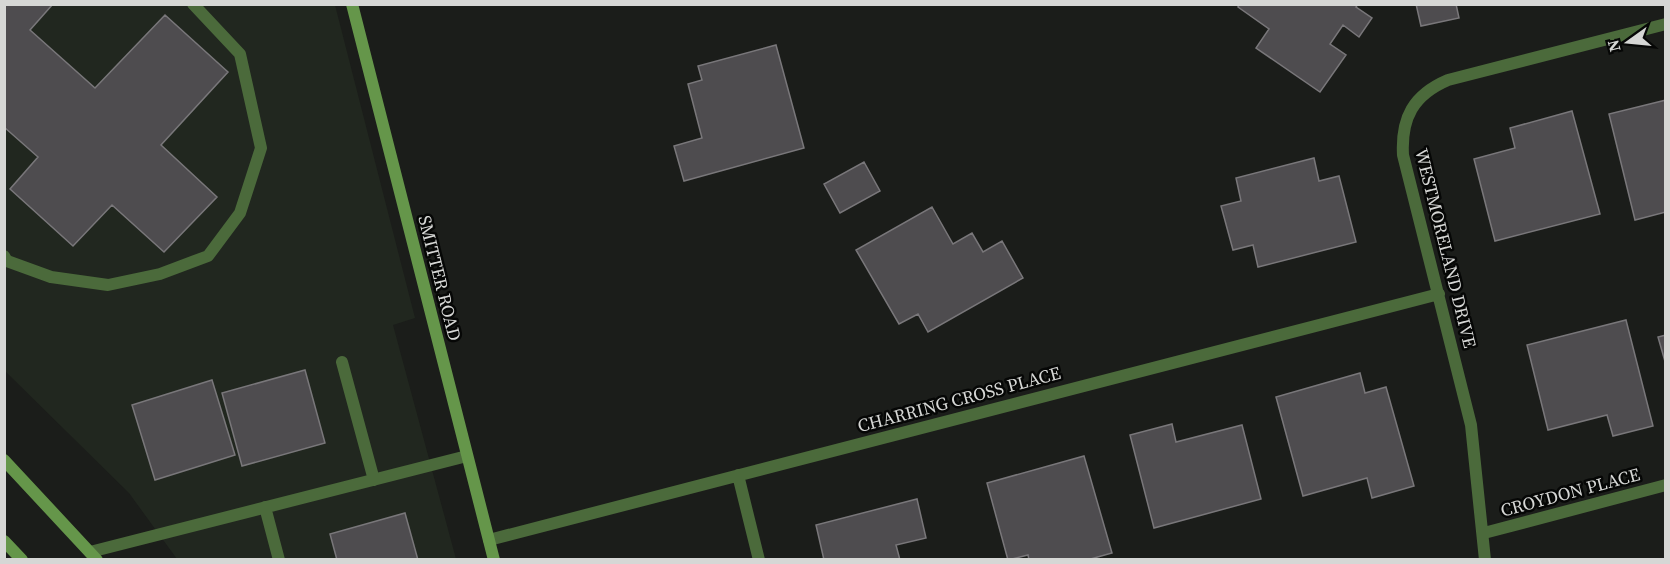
<svg xmlns="http://www.w3.org/2000/svg" width="1670" height="564" font-family="'Source Serif 4',serif">
<rect width="100%" height="100%" fill="#1b1d1a"/>
<path fill="#21271f" d="M 4,5 L 335,5 L 415,318 L 393,325 L 456,559 L 177,559 L 129,493 L 5,371 Z"/>
<path fill="#4e4c4f" stroke="#79777a" stroke-width="1.5" d="M 4,4 L 53,4 L 30,30 L 95,88 L 165,15 L 228,72 L 161,145 L 217,197 L 164,252 L 112,205 L 73,246 L 10,189 L 38,157 L 4,127 Z
M 1239,4 L 1358,4 L 1356,7 L 1372,18 L 1359,37 L 1343,25 L 1330,44 L 1346,55 L 1320,92 L 1256,48 L 1269,29 L 1238,7 Z
M 1416,4 L 1456,4 L 1459,18 L 1421,26 Z
M 776,45 L 804,148 L 684,181 L 674,146 L 702,138 L 688,84 L 702,80 L 698,66 Z
M 1666,100 L 1666,212 L 1635,220 L 1609,114 Z
M 1572,111 L 1600,214 L 1495,241 L 1474,159 L 1515,148 L 1510,128 Z
M 1314,158 L 1319,181 L 1339,176 L 1356,242 L 1258,267 L 1253,245 L 1233,250 L 1221,206 L 1241,201 L 1236,178 Z
M 864,162 L 880,191 L 840,213 L 824,184 Z
M 932,207 L 953,244 L 972,233 L 983,252 L 1002,241 L 1023,278 L 928,332 L 918,314 L 899,324 L 856,250 Z
M 1626,320 L 1653,426 L 1613,436 L 1607,415 L 1548,430 L 1527,345 Z
M 1666,335 L 1666,365 L 1658,337 Z
M 305,370 L 325,443 L 242,466 L 222,393 Z
M 1360,373 L 1365,393 L 1386,387 L 1414,486 L 1372,498 L 1367,478 L 1303,496 L 1276,397 Z
M 212,380 L 235,455 L 155,480 L 132,405 Z
M 1172,424 L 1176,442 L 1242,425 L 1261,499 L 1154,528 L 1130,435 Z
M 1084,456 L 1112,553 L 1087,560 L 1029,560 L 1028,555 L 1008,560 L 987,483 Z
M 917,499 L 926,538 L 896,545 L 900,560 L 824,560 L 816,525 Z
M 405,513 L 418,560 L 337,560 L 330,534 Z"/>
<g fill="none" stroke-linecap="round" stroke-linejoin="round">
<path stroke="#4b6a3b" stroke-width="12" d="M 4,256 L 7,261 L 51,277 L 108,285 L 160,274 L 208,256 L 240,213 L 261,148 L 240,54 L 193,4
M 342,362 L 374,480
M 265,507 L 279,560
M 90,552 L 467,456"/>
<path stroke="#4b6a3b" stroke-width="12" d="M 738,475 L 759,560
M 1484,533 L 1666,485
M 489,540 L 1439,294
M 1485,560 L 1471,425 L 1403,155 C 1401,118 1413,95 1448,80 L 1666,24"/>
<path stroke="#65964a" stroke-width="12" d="M 352,4 L 494,560
M 4,460 L 97,560
M 4,541 L 22,560"/>
</g>
<g text-anchor="middle" dominant-baseline="central" stroke-width="5" stroke-linejoin="round" paint-order="stroke">
<g font-size="18" fill="#d6d7d5" stroke="#060706">
<text transform="translate(1446 248) rotate(76)">WESTMORELAND DRIVE</text>
<text transform="translate(440 278) rotate(76)">SMITTER ROAD</text>
<text transform="translate(959 399) rotate(-15)">CHARRING CROSS PLACE</text>
<text transform="translate(1570 492) rotate(-15)">CROYDON PLACE</text>
</g>
</g>
<rect width="1670" height="564" fill="none" stroke="#d6d7d5" stroke-width="12"/>
<g transform="translate(1628 42) rotate(255)" stroke="#060706" stroke-width="4.5" paint-order="stroke">
<path d="M0-4.5L10 22L0 15L-10 22Z" fill="#d6d7d5"/>
<text y="-9" font-size="16" font-weight="bold" text-anchor="middle" fill="#d6d7d5">N</text>
</g>
</svg>
